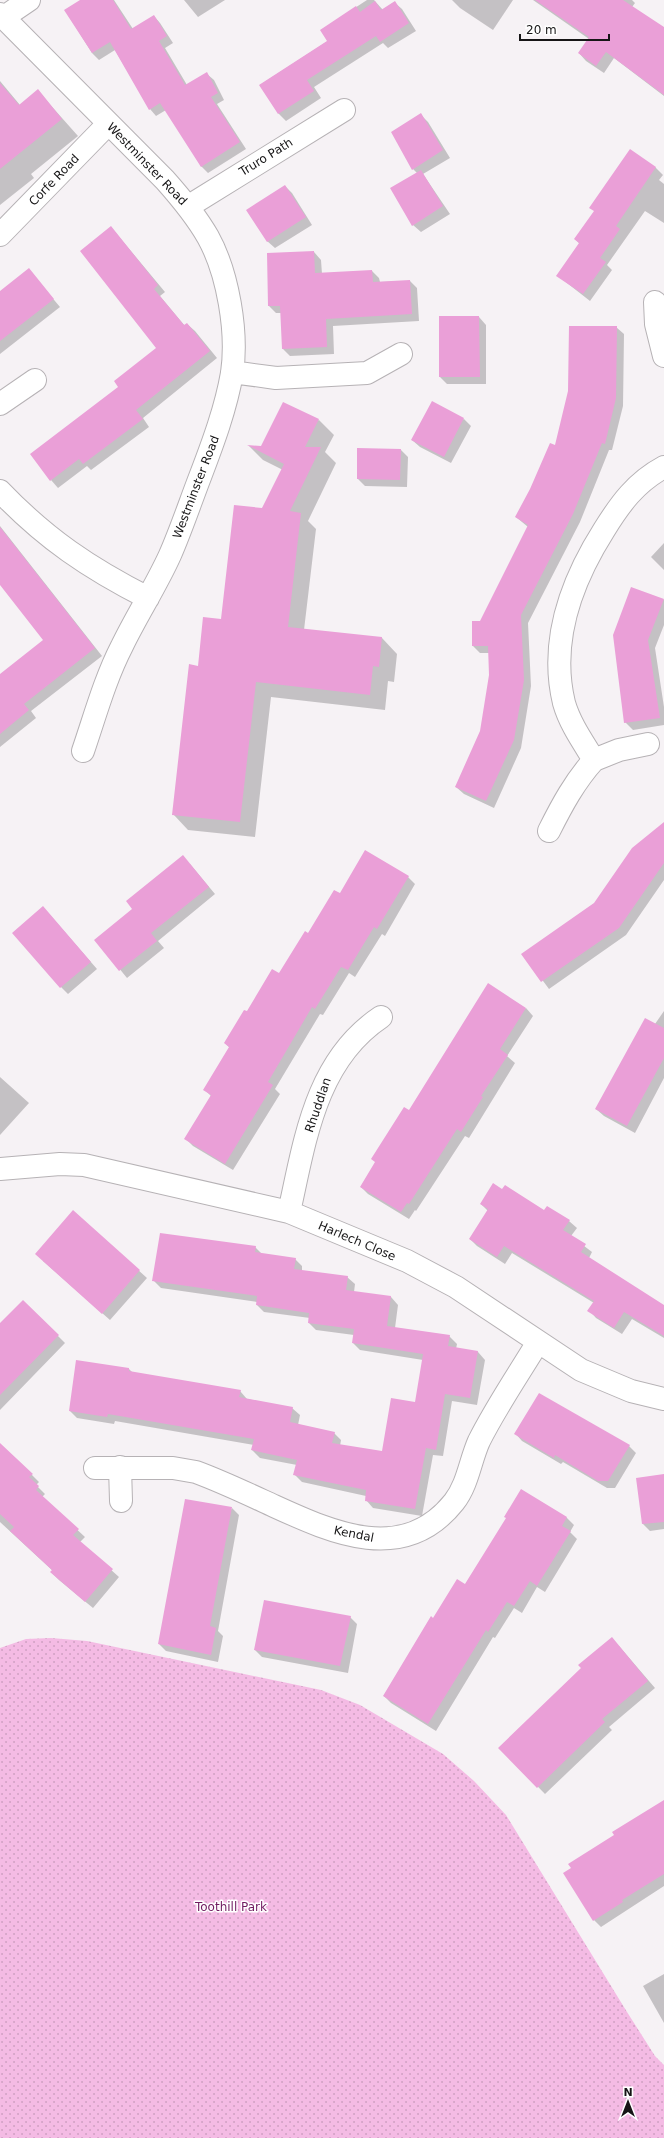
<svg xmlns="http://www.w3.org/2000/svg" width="664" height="2138" font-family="'DejaVu Sans',sans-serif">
<defs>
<pattern id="park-dots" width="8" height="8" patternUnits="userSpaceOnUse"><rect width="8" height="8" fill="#f4bbe4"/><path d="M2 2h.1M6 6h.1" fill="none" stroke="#d0a0c3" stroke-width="1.8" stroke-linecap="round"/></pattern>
</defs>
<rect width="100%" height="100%" fill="#f6f2f5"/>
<path fill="url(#park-dots)" d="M 51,1638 L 87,1641 L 321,1690 L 360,1705 L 443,1754 L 474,1781 L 506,1815 L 627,2012 L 655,2056 L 664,2065 L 664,2138 L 0,2138 L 0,1648 L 26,1639 Z"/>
<path fill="#0003" d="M 82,0 L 114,0 L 133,29 L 154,16 L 160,23 L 173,43 L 165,48 L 187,85 L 207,74 L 214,80 L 224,100 L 217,104 L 246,149 L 208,173 L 201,166 L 166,110 L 156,116 L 150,109 L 115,50 L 99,60 L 92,53 L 65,10 Z
M 184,0 L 225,0 L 198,17 Z
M 367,0 L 374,0 L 383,10 L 394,2 L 402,9 L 416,31 L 388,48 L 383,43 L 314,87 L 321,98 L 286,121 L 279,114 L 260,85 L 328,41 L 321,30 Z
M 452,0 L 513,0 L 493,30 L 460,8 Z
M 533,0 L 632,0 L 635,3 L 632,7 L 664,28 L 664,96 L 614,58 L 604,73 L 586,61 L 579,53 L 589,39 Z
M 0,81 L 20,105 L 38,91 L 78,136 L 31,174 L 34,178 L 0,205 Z
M 421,115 L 428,122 L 450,158 L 423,174 L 450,214 L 421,232 L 413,225 L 417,173 L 413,169 Z
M 655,167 L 663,175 L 659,180 L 664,184 L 664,223 L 645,211 L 607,265 L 612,270 L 590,301 L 558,276 L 580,244 L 575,239 Z
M 285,186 L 292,193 L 312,225 L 275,248 L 267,241 Z
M 111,227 L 165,292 L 160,296 L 185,326 L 187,324 L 195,331 L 217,358 L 143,418 L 149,427 L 91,470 L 87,466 L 58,488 L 51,480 L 120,387 L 157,348 Z
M 314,252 L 321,260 L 322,274 L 372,271 L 379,278 L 380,282 L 410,281 L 417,288 L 419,321 L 333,326 L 334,354 L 290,356 L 283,349 L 281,313 L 276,313 L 269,306 L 268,254 Z
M 29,270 L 60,307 L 0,354 L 0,292 Z
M 479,317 L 486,325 L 486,384 L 447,384 L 440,377 Z
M 616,327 L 624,334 L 623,406 L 612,450 L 609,450 L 580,522 L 528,623 L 531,686 L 521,748 L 494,808 L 464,794 L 456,787 L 481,731 L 490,676 L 489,653 L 480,653 L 473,646 L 481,622 L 528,527 L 516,517 L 556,446 Z
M 464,419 L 471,426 L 451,463 L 420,447 L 412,440 Z
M 319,420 L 334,435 L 325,452 L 336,463 L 308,521 L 316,529 L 304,630 L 382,638 L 397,654 L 394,682 L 388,681 L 385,710 L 271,697 L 255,837 L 188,830 L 173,814 L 199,667 L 222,620 L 262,509 L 283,470 L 263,460 L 249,446 L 262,447 Z
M 401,450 L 408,457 L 407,487 L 365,486 L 358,479 Z
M 0,526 L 102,656 L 31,711 L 36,718 L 0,747 L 0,681 L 44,640 L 0,583 Z
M 664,543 L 664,570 L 651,557 Z
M 631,588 L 664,600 L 664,625 L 655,648 L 664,707 L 664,725 L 633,730 L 625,722 Z
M 664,823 L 664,880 L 626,935 L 549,989 L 523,954 L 595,903 Z
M 190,864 L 215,894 L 158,941 L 164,948 L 127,978 L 96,940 Z
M 408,877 L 415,884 L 385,936 L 382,934 L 355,977 L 349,973 L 323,1015 L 320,1014 L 275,1089 L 280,1094 L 233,1170 L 193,1146 L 186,1139 L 211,1096 L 205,1090 L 230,1048 L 225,1043 L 247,1012 L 279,974 L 308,934 L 340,894 Z
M 50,915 L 97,969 L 68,994 L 61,987 Z
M 526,1008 L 533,1016 L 507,1056 L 515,1063 L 469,1138 L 465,1136 L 416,1211 L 415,1210 L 409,1219 L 368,1194 L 361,1187 L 409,1112 Z
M 664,1011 L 664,1078 L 635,1133 L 604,1116 L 596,1109 Z
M 0,1077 L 29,1103 L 0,1135 Z
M 502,1190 L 545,1211 L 547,1207 L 569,1221 L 577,1228 L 571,1236 L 592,1252 L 589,1258 L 664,1307 L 664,1338 L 632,1319 L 622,1334 L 596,1318 L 589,1310 L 594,1303 L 512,1253 L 505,1264 L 477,1246 L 470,1239 L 488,1211 L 481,1204 Z
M 73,1211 L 147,1278 L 110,1320 L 43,1261 Z
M 255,1247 L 263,1255 L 295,1259 L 302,1266 L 302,1271 L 347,1277 L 355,1284 L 354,1292 L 391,1297 L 398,1305 L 395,1328 L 449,1336 L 457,1344 L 456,1349 L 478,1352 L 485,1360 L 477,1405 L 452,1401 L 443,1456 L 433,1455 L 422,1516 L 373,1508 L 366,1500 L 366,1496 L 302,1482 L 295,1475 L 297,1465 L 260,1458 L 252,1450 L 254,1445 L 115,1421 L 114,1424 L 77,1418 L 70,1411 L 129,1369 L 133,1373 L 240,1391 L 247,1399 L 292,1408 L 300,1415 L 298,1425 L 334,1433 L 341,1440 L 340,1446 L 383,1453 L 416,1404 L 423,1360 L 360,1350 L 353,1343 L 354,1335 L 316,1330 L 309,1323 L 310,1318 L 264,1312 L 257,1305 L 257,1302 L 161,1288 L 154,1281 Z
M 23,1301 L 65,1343 L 0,1410 L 0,1325 Z
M 515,1433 L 629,1446 L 636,1453 L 615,1488 L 607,1488 L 563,1462 L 561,1464 L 522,1441 Z
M 0,1458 L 32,1475 L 39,1482 L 36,1485 L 45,1494 L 42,1497 L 85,1537 L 80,1542 L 119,1577 L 93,1608 L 59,1580 L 51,1572 L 53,1571 L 0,1522 Z
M 664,1475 L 664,1529 L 650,1531 L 643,1524 L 637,1479 Z
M 522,1491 L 567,1518 L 574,1525 L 570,1532 L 577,1539 L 545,1592 L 537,1587 L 522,1613 L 514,1608 L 495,1638 L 493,1637 L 436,1731 L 391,1703 L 384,1696 L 433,1619 L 465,1585 L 507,1519 Z
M 232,1508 L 239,1515 L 218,1631 L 223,1636 L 218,1662 L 166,1651 L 159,1644 Z
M 350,1617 L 357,1624 L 348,1673 L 262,1657 L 255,1650 Z
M 619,1646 L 655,1688 L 609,1727 L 612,1730 L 545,1794 L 500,1748 Z
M 664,1810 L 664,1886 L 601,1927 L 594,1920 Z
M 664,1974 L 664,2023 L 643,1986 Z"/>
<path fill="#ea9fd7" d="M 80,0 L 113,0 L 131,29 L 154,15 L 167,36 L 159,41 L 185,85 L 207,72 L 218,93 L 211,97 L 240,142 L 201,167 L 160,103 L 149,110 L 110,42 L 92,53 L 64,10 Z
M 535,0 L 623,0 L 664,27 L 664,95 L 606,52 L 596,66 L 578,53 L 589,37 Z
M 375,1 L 381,10 L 395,1 L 409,23 L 380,42 L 376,36 L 307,80 L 314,91 L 278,114 L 259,85 L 327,41 L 320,30 L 356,6 L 360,12 Z
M 0,83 L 19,105 L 38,89 L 62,119 L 0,169 Z
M 421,113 L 443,150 L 412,170 L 391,132 Z
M 630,149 L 656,167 L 616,226 L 620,229 L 600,258 L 606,262 L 583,294 L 556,276 L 579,243 L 574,239 L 594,211 L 589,208 Z
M 421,170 L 443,206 L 412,226 L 390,188 Z
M 285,185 L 306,217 L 267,242 L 246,210 Z
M 111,226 L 158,285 L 154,289 L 184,325 L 187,323 L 210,351 L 136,410 L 143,419 L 83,464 L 79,459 L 50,481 L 30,454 L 118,387 L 114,381 L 156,348 L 80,251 Z
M 314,251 L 315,273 L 372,270 L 373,282 L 410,280 L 412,314 L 326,319 L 327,347 L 282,349 L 280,306 L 268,306 L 267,253 Z
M 29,268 L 54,299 L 0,341 L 0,291 Z
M 439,316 L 479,316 L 480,377 L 439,377 Z
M 569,326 L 617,326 L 616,398 L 605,444 L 602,443 L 573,514 L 521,615 L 524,680 L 514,740 L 486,801 L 455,787 L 480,731 L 489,675 L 488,646 L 472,646 L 472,621 L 480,621 L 528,525 L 515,517 L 530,489 L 550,443 L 555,445 L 568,391 Z
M 432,401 L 464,418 L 444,457 L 411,440 Z
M 283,402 L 319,419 L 305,447 L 321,447 L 290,511 L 301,513 L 288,627 L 382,637 L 379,667 L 373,666 L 370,695 L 256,682 L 240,822 L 172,815 L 189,664 L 198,666 L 203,617 L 221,619 L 234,505 L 262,508 L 284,464 L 247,445 L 261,446 Z
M 357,448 L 401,449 L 400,480 L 357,479 Z
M 0,527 L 95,648 L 24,704 L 29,710 L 0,734 L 0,674 L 43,640 L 0,585 Z
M 631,587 L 664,599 L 648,640 L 660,718 L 624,723 L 613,635 Z
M 664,822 L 664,863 L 619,928 L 541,982 L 521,954 L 594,903 L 632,848 Z
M 365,850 L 409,876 L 377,929 L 374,927 L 348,970 L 341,967 L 315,1009 L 312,1007 L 268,1082 L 273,1085 L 225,1164 L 184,1139 L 211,1095 L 203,1090 L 229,1047 L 224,1043 L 244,1010 L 247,1011 L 272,969 L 279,973 L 305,931 L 308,933 L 334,890 L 340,893 Z
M 183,855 L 209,887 L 151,933 L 157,941 L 119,971 L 94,940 L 132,909 L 126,901 Z
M 43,906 L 91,962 L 60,988 L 12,933 Z
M 488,983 L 526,1008 L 500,1049 L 508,1055 L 481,1096 L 483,1097 L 461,1132 L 457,1129 L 409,1204 L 407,1203 L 401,1212 L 360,1187 L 375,1162 L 371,1159 L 404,1107 L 409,1110 Z
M 645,1018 L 664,1028 L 664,1058 L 627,1126 L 595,1109 Z
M 493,1183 L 502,1189 L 505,1185 L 544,1210 L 547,1206 L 570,1220 L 563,1230 L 586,1244 L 581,1252 L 664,1305 L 664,1336 L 624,1312 L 614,1328 L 587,1311 L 594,1301 L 504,1246 L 497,1257 L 469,1239 L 488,1209 L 480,1204 Z
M 73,1210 L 140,1270 L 102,1314 L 35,1254 Z
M 160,1233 L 256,1246 L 255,1252 L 296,1258 L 294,1269 L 348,1276 L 346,1290 L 391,1296 L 387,1326 L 450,1335 L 448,1346 L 478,1351 L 470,1398 L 445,1394 L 436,1450 L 426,1448 L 415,1509 L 365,1501 L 366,1490 L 293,1475 L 297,1460 L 251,1450 L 254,1439 L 108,1414 L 107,1417 L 69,1411 L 76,1360 L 129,1368 L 129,1371 L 241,1390 L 239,1397 L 293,1407 L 290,1422 L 335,1432 L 332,1443 L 382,1451 L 391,1398 L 415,1402 L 423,1354 L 352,1343 L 354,1329 L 308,1323 L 309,1313 L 256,1305 L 257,1296 L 152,1281 Z
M 23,1300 L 59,1335 L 0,1395 L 0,1323 Z
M 539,1393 L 630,1445 L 608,1481 L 598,1481 L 555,1455 L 554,1458 L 514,1434 Z
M 0,1443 L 33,1474 L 29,1477 L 39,1486 L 36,1490 L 79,1529 L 73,1535 L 113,1569 L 85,1602 L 50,1572 L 52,1570 L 10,1531 L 14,1527 L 0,1514 Z
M 664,1474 L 664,1522 L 642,1524 L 636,1478 Z
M 521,1489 L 567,1517 L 562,1526 L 571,1531 L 537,1586 L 530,1581 L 514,1606 L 507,1602 L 488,1632 L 486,1630 L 428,1724 L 383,1696 L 431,1616 L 433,1618 L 457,1579 L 465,1584 L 506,1518 L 504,1517 Z
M 185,1499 L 232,1507 L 210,1626 L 216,1628 L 211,1655 L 158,1644 Z
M 264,1600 L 351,1616 L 340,1666 L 254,1650 Z
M 612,1637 L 648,1681 L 602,1719 L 605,1722 L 537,1788 L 498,1748 L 581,1668 L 578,1665 Z
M 664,1800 L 664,1874 L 622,1900 L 623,1902 L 593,1921 L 563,1873 L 571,1868 L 568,1864 L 614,1835 L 612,1832 Z"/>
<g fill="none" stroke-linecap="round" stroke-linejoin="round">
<g stroke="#b6b2b5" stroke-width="24">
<path id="street" d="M 0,14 L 165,180 C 181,198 196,216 208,237 C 228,273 238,332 232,373 C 226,408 213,443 200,477 C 190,503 181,530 170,555 C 156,586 137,615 122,646 C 105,679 95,716 83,751
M 4,17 L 29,0
M 189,206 L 344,110
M 0,235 L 108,124
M 655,302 L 656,324 L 664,356
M 232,372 L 276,378 L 367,373 L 401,354
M 0,404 L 35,380
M 0,491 C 46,539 89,568 148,598
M 648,744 L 619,750 L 594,760 C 583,742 570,724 564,703 C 549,641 571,582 604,530 C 620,504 636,482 664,467
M 549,831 C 562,805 575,781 594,760
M 0,1169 L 60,1164 L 84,1165 L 289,1212 L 407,1261 L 456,1287 L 581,1370 L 631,1391 L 664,1399
M 289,1212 C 305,1141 315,1061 381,1017
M 120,1467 L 121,1501
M 95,1468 L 173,1468 L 196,1472 C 223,1482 248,1494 274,1506 C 333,1533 404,1565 454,1502 C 468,1484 470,1461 479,1441 C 496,1407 518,1375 538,1342"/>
</g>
<use href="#street" stroke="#fff" stroke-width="22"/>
</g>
<g text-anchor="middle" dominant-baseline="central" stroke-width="3" stroke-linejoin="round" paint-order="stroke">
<g font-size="12" fill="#161516" stroke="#fff">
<text transform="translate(266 157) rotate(-32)">Truro Path</text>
<text transform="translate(147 164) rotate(46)">Westminster Road</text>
<text transform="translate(54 180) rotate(-46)">Corfe Road</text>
<text transform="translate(196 487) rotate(-69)">Westminster Road</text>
<text transform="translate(318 1105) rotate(-71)">Rhuddlan</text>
<text transform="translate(357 1241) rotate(23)">Harlech Close</text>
<text transform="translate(354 1534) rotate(11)">Kendal</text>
</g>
<g font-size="12" fill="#711b61" stroke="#fff">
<text x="231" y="1907">Toothill Park</text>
</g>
</g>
<g transform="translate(628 2102)" stroke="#ffffff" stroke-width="3" paint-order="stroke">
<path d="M0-3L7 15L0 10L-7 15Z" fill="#161516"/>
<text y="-6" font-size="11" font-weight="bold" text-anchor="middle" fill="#161516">N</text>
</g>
<path d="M520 34v6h89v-6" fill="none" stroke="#161516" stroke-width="2"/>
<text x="526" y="34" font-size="12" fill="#161516" stroke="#ffffff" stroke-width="3" paint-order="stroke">20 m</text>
</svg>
